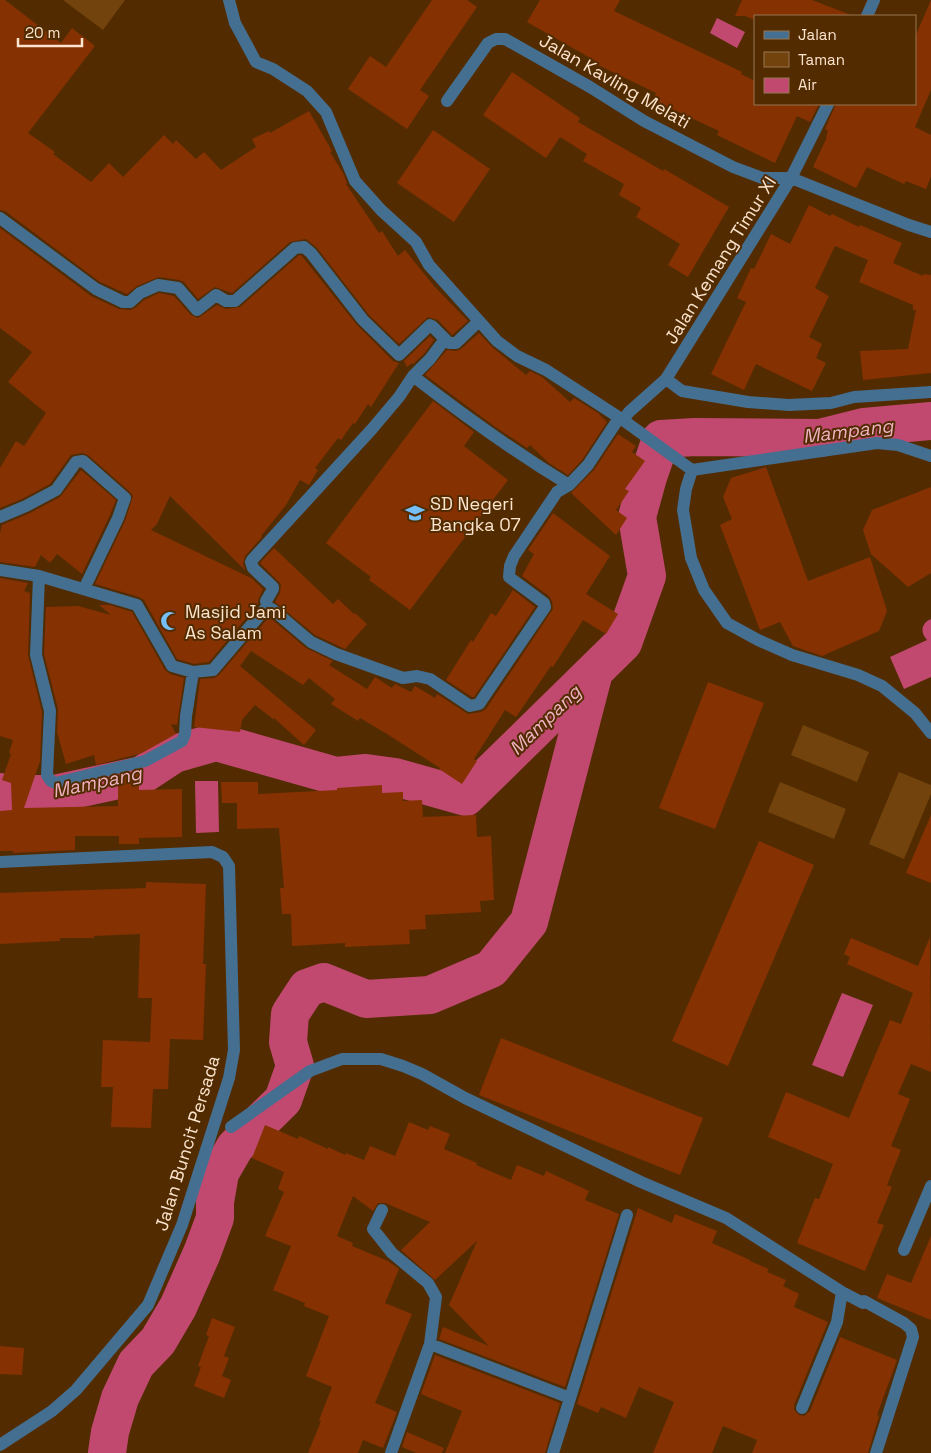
<svg xmlns="http://www.w3.org/2000/svg" width="931" height="1453" font-family="'Space Grotesk',sans-serif">
<rect width="100%" height="100%" fill="#522c00"/>
<path fill="#72430c" d="M 63,0 L 125,0 L 103,30 Z
M 803,725 L 869,752 L 857,782 L 791,755 Z
M 899,772 L 931,785 L 931,794 L 904,859 L 869,844 Z
M 780,782 L 846,809 L 834,839 L 768,812 Z"/>
<path fill="#c14970" d="M 717,18 L 745,32 L 737,48 L 710,33 Z
M 931,619 L 931,677 L 904,689 L 890,657 L 927,640 C 920,633 921,623 931,619 Z
M 195,781 L 218,781 L 219,832 L 196,833 Z
M 842,993 L 873,1005 L 843,1077 L 812,1065 Z"/>
<g fill="none" stroke-linecap="round" stroke-linejoin="round">
<path stroke="#c14970" stroke-width="38" d="M 0,792 L 6,794 L 54,794 L 142,775 L 174,754 L 216,742 L 336,776 L 366,773 L 395,777 L 466,797 L 623,643 L 647,576 L 637,517 L 648,477 L 661,439 L 695,437 L 820,438 L 864,427 L 931,421
M 107,1453 L 110,1432 L 120,1398 L 136,1364 L 158,1341 L 178,1307 L 202,1253 L 215,1218 L 215,1202 L 220,1173 L 235,1147 L 283,1100 L 295,1066 L 288,1042 L 290,1014 L 307,988 L 324,982 L 366,999 L 430,995 L 491,969 L 529,922 L 594,672"/>
</g>
<path fill="#853102" d="M 0,0 L 5,0 L 61,43 L 72,28 L 95,46 L 28,133 L 55,152 L 53,154 L 91,182 L 109,163 L 123,177 L 164,135 L 173,144 L 176,140 L 196,159 L 204,152 L 221,170 L 256,147 L 252,139 L 269,131 L 270,133 L 309,111 L 332,151 L 330,152 L 343,173 L 347,183 L 346,184 L 379,233 L 382,231 L 398,256 L 405,250 L 434,286 L 468,321 L 452,335 L 438,320 L 428,317 L 399,344 L 369,315 L 317,248 L 306,239 L 290,242 L 232,293 L 215,287 L 198,299 L 184,282 L 179,280 L 159,277 L 137,286 L 127,294 L 100,282 L 5,211 L 0,210 Z
M 432,0 L 467,0 L 477,7 L 420,90 L 429,96 L 407,129 L 348,89 L 370,56 L 386,67 Z
M 540,0 L 620,0 L 614,11 L 742,72 L 741,74 L 755,81 L 755,104 L 819,104 L 810,122 L 797,116 L 775,163 L 717,135 L 719,131 L 653,100 L 656,93 L 598,65 L 599,63 L 527,22 Z
M 742,0 L 812,0 L 851,15 L 755,16 L 755,20 L 745,16 L 735,16 Z
M 931,0 L 931,90 L 915,127 L 931,135 L 931,177 L 926,189 L 906,181 L 904,184 L 867,167 L 856,188 L 813,167 L 827,137 L 826,137 L 828,131 L 825,129 L 836,104 L 915,104 L 915,37 Z
M 512,72 L 580,118 L 578,122 L 663,171 L 664,169 L 729,207 L 688,277 L 668,265 L 680,244 L 636,217 L 641,208 L 619,195 L 624,184 L 583,161 L 587,154 L 560,137 L 546,158 L 483,115 Z
M 433,130 L 490,169 L 454,222 L 397,183 Z
M 809,205 L 830,216 L 832,214 L 859,227 L 860,225 L 902,243 L 893,263 L 923,276 L 923,274 L 931,275 L 931,373 L 863,380 L 860,351 L 908,349 L 916,310 L 913,310 L 913,305 L 859,282 L 868,260 L 835,246 L 815,288 L 829,296 L 809,337 L 822,344 L 816,358 L 826,363 L 812,391 L 756,364 L 744,390 L 711,374 L 746,302 L 737,298 L 751,268 L 754,269 L 771,234 L 790,244 Z
M 0,228 L 91,296 L 119,309 L 130,310 L 135,308 L 144,300 L 159,293 L 174,296 L 191,315 L 198,318 L 217,305 L 226,309 L 240,307 L 298,256 L 301,255 L 357,325 L 393,361 L 399,363 L 371,407 L 368,404 L 355,424 L 353,423 L 341,440 L 338,438 L 315,468 L 318,470 L 309,485 L 300,480 L 286,505 L 261,536 L 262,537 L 245,556 L 243,564 L 245,570 L 170,496 L 157,524 L 151,530 L 251,578 L 263,589 L 258,600 L 258,604 L 209,662 L 194,664 L 177,659 L 144,600 L 139,597 L 95,584 L 125,521 L 133,496 L 130,492 L 88,455 L 82,453 L 71,455 L 50,484 L 22,499 L 0,508 L 0,468 L 16,441 L 24,446 L 46,413 L 8,382 L 32,352 L 0,328 Z
M 479,333 L 492,347 L 526,375 L 530,371 L 542,377 L 570,402 L 574,398 L 598,413 L 607,422 L 582,460 L 568,475 L 549,463 L 530,445 L 527,448 L 494,426 L 425,375 L 447,350 L 456,351 L 461,349 Z
M 430,336 L 434,340 L 424,354 L 413,364 L 412,363 L 407,367 L 404,361 Z
M 433,401 L 474,432 L 464,446 L 508,480 L 410,610 L 369,580 L 371,577 L 326,543 Z
M 618,434 L 636,446 L 632,452 L 645,461 L 625,489 L 629,491 L 616,510 L 627,518 L 616,535 L 571,493 L 594,470 Z
M 766,467 L 808,581 L 870,557 L 887,611 L 879,631 L 822,656 L 793,646 L 780,622 L 760,630 L 720,525 L 732,519 L 723,497 L 731,478 Z
M 81,470 L 116,500 L 110,515 L 82,574 L 57,554 L 50,563 L 41,555 L 35,567 L 0,562 L 0,533 L 2,525 L 30,513 L 60,497 Z
M 931,487 L 931,573 L 908,587 L 871,554 L 863,530 L 872,510 Z
M 553,513 L 610,556 L 586,594 L 618,614 L 606,634 L 583,620 L 553,667 L 551,666 L 516,717 L 505,710 L 474,759 L 477,761 L 462,784 L 439,769 L 440,768 L 387,734 L 360,718 L 358,721 L 331,704 L 335,699 L 309,678 L 303,685 L 251,651 L 240,666 L 316,730 L 304,745 L 274,718 L 273,719 L 255,705 L 242,720 L 240,732 L 194,727 L 200,679 L 214,678 L 219,675 L 269,617 L 306,648 L 333,661 L 329,665 L 367,689 L 375,677 L 392,688 L 395,684 L 411,692 L 415,686 L 435,698 L 437,694 L 468,714 L 481,712 L 486,709 L 553,609 L 552,601 L 549,596 L 522,576 L 534,554 L 528,550 Z
M 274,548 L 333,604 L 338,599 L 354,614 L 355,613 L 367,624 L 345,649 L 315,635 L 275,602 L 280,593 L 281,584 L 260,563 Z
M 0,578 L 28,583 L 24,591 L 30,593 L 28,655 L 42,712 L 40,761 L 24,808 L 118,806 L 118,776 L 139,771 L 139,790 L 182,789 L 182,837 L 139,838 L 139,844 L 119,844 L 119,836 L 75,836 L 75,850 L 13,853 L 13,851 L 0,851 L 0,811 L 12,810 L 11,783 L 2,780 L 11,754 L 9,753 L 13,740 L 0,736 Z
M 513,590 L 535,607 L 474,697 L 472,697 L 446,680 L 471,640 L 473,642 L 491,613 L 496,616 Z
M 99,605 L 110,605 L 132,612 L 165,670 L 170,674 L 184,678 L 177,725 L 171,724 L 176,734 L 142,753 L 96,765 L 94,755 L 66,764 L 57,732 L 58,709 L 44,654 L 46,607 L 78,606 L 111,615 Z
M 708,682 L 764,703 L 715,829 L 659,808 Z
M 221,782 L 258,782 L 258,794 L 337,790 L 337,788 L 382,785 L 382,793 L 403,792 L 403,801 L 422,800 L 423,817 L 476,815 L 477,837 L 491,836 L 494,900 L 480,901 L 481,912 L 425,915 L 426,929 L 409,930 L 410,944 L 345,947 L 345,943 L 292,946 L 291,914 L 282,914 L 280,888 L 284,888 L 279,828 L 237,829 L 237,803 L 222,803 Z
M 931,815 L 931,883 L 906,873 Z
M 759,841 L 814,865 L 728,1066 L 672,1041 Z
M 146,882 L 206,884 L 203,964 L 206,964 L 203,1040 L 170,1039 L 168,1089 L 153,1089 L 151,1128 L 111,1127 L 113,1087 L 101,1087 L 103,1040 L 150,1042 L 152,998 L 138,998 L 140,934 L 94,936 L 94,938 L 60,938 L 60,941 L 0,944 L 0,893 L 146,888 Z
M 930,937 L 931,1072 L 911,1064 L 898,1094 L 910,1099 L 891,1146 L 901,1150 L 887,1185 L 892,1187 L 877,1223 L 884,1225 L 865,1271 L 797,1243 L 815,1198 L 819,1199 L 833,1164 L 768,1137 L 786,1092 L 849,1118 L 890,1020 L 901,1024 L 913,993 L 847,964 L 850,957 L 844,954 L 851,938 L 918,966 Z
M 501,1038 L 703,1118 L 680,1175 L 479,1095 Z
M 409,1122 L 428,1130 L 430,1126 L 450,1134 L 444,1149 L 477,1163 L 476,1165 L 511,1180 L 517,1165 L 544,1176 L 546,1171 L 589,1191 L 585,1200 L 619,1214 L 565,1387 L 439,1339 L 443,1327 L 489,1346 L 449,1305 L 477,1241 L 435,1280 L 401,1250 L 430,1222 L 385,1203 L 378,1203 L 373,1211 L 353,1196 L 337,1236 L 353,1243 L 352,1246 L 388,1261 L 399,1269 L 385,1303 L 412,1314 L 375,1403 L 397,1412 L 383,1448 L 363,1440 L 358,1453 L 308,1453 L 321,1421 L 319,1420 L 332,1387 L 306,1376 L 329,1316 L 304,1306 L 305,1303 L 273,1290 L 291,1246 L 265,1236 L 284,1192 L 278,1189 L 284,1172 L 252,1158 L 265,1125 L 298,1139 L 299,1136 L 328,1149 L 328,1147 L 345,1155 L 346,1153 L 364,1160 L 370,1146 L 395,1156 Z
M 638,1208 L 672,1223 L 675,1214 L 717,1231 L 712,1243 L 750,1260 L 750,1261 L 769,1269 L 767,1272 L 786,1280 L 783,1286 L 799,1294 L 794,1307 L 828,1322 L 794,1405 L 794,1410 L 799,1415 L 804,1416 L 810,1411 L 840,1337 L 897,1360 L 877,1415 L 879,1416 L 868,1453 L 752,1453 L 757,1440 L 723,1426 L 712,1453 L 653,1453 L 674,1402 L 639,1387 L 626,1418 L 601,1407 L 598,1413 L 577,1404 Z
M 931,1236 L 931,1320 L 877,1298 L 887,1274 L 911,1283 Z
M 212,1318 L 235,1327 L 224,1356 L 229,1358 L 222,1376 L 231,1380 L 224,1398 L 194,1386 L 201,1367 L 198,1366 L 209,1336 L 206,1335 Z
M 0,1346 L 24,1348 L 22,1375 L 0,1374 Z
M 435,1355 L 560,1403 L 545,1453 L 445,1453 L 462,1411 L 421,1394 Z
M 407,1432 L 444,1448 L 442,1453 L 416,1453 L 402,1447 Z"/>
<g fill="none" stroke-linecap="round" stroke-linejoin="round">
<path stroke="#446f90" stroke-width="12" d="M 229,0 L 235,23 L 256,62 L 273,69 L 307,91 L 326,112 L 355,181 L 381,210 L 416,242 L 429,265 L 497,341 L 517,356 L 546,370 L 623,420 L 692,470 L 877,443 L 898,445 L 931,456
M 867,16 L 874,0
M 447,101 L 488,43 L 496,39 L 505,39 L 590,87 L 644,121 L 733,167 L 762,178 L 791,178 L 909,225 L 931,232
M 0,218 L 96,289 L 123,302 L 130,302 L 140,293 L 158,285 L 178,288 L 197,310 L 216,295 L 226,301 L 235,301 L 295,248 L 304,247 L 311,253 L 363,320 L 399,355 L 430,325 L 432,326 L 449,343 L 456,343 L 479,321
M 413,376 C 463,415 515,452 569,485
M 666,379 L 682,391 L 748,402 L 789,405 L 831,403 L 854,397 L 931,392
M 623,420 L 629,412 L 666,379 L 791,178 L 828,104
M 692,470 L 686,489 L 683,510 L 691,558 L 704,590 L 727,623 L 758,640 L 792,655 L 858,675 L 882,686 L 915,713 L 931,733
M 0,517 L 26,506 L 56,490 L 76,462 L 83,461 L 125,498 L 118,518 L 84,589
M 0,570 L 39,576 L 137,605 L 172,666 L 193,672
M 39,576 L 36,655 L 50,711 L 47,775 L 51,781 L 56,783 L 145,761 L 182,741 L 185,734 L 186,716 L 193,672 L 213,670 L 265,609 L 268,608 L 272,609 L 311,642 L 336,654 L 403,678 L 417,676 L 430,679 L 470,706 L 479,704 L 545,607 L 544,603 L 509,577 L 510,566 L 514,556 L 557,492 L 569,485 L 588,465 L 619,418
M 268,608 L 266,601 L 273,589 L 273,587 L 253,568 L 251,562 L 252,560 L 372,429 L 399,397 L 413,376 L 430,359 L 445,339
M 0,862 L 212,852 L 223,857 L 229,866 L 234,1050 L 229,1078 L 182,1225 L 148,1305 L 76,1390 L 52,1411 L 0,1445
M 231,1127 L 310,1071 L 342,1059 L 381,1059 L 403,1066 L 422,1074 L 465,1098 L 641,1182 L 726,1218 L 842,1292 L 863,1303 L 864,1301 L 904,1323 L 911,1329 L 913,1337 L 876,1453
M 382,1210 L 373,1229 L 392,1253 L 428,1283 L 436,1297 L 430,1344 L 391,1453
M 904,1250 L 931,1186
M 430,1344 L 570,1398
M 802,1408 L 837,1322 L 842,1292
M 553,1453 L 627,1215"/>
</g>
<defs>
<g id="school-bare" transform="scale(1.5)"><path d="M0-5L7-2L0 1L-7-2ZM-4 1L0 2.5L4 1V4Q0 6-4 4Z" fill="#77bff7" stroke="#522c00" stroke-width="2.5" paint-order="stroke"/></g>
<g id="mosque-bare" transform="scale(1.5)"><path d="M3.5-4.9A6 6 0 1 0 3.5 4.9A5 5 0 1 1 3.5-4.9Z" fill="#77bff7" stroke="#522c00" stroke-width="2.5" paint-order="stroke"/></g>
</defs>
<g fill-rule="evenodd">
<use href="#school-bare" x="415" y="513"/>
<use href="#mosque-bare" x="170" y="621"/>
</g>
<g text-anchor="middle" dominant-baseline="central" stroke-width="4" stroke-linejoin="round" paint-order="stroke">
<g font-size="18" fill="#fce4ce" stroke="#522c00">
<text transform="translate(615 81) rotate(30)">Jalan Kavling Melati</text>
<text transform="translate(720 260) rotate(-58)">Jalan Kemang Timur XI</text>
<text transform="translate(187 1143) rotate(-73)">Jalan Buncit Persada</text>
</g>
<g font-size="18" fill="#fce4ce" stroke="#522c00" text-anchor="start">
<text x="430" y="503">SD Negeri<tspan x="430" dy="21">Bangka 07</tspan></text>
<text x="185" y="611">Masjid Jami<tspan x="185" dy="21">As Salam</tspan></text>
</g>
<g font-size="19" font-style="italic" fill="#f0b2c1" stroke="#522c00">
<text transform="translate(848 431) rotate(-7)">Mampang</text>
<text transform="translate(545 720) rotate(-44)">Mampang</text>
<text transform="translate(97 782) rotate(-12)">Mampang</text>
</g>
</g>
<rect x="754" y="15" width="162" height="90" fill="#522c00" stroke="#967652"/>
<rect x="764" y="31" width="25" height="8" fill="#446f90" stroke="#967652"/>
<text x="798" y="40" font-size="15" fill="#fce4ce">Jalan</text>
<rect x="764" y="52" width="25" height="15" fill="#72430c" stroke="#967652"/>
<text x="798" y="65" font-size="15" fill="#fce4ce">Taman</text>
<rect x="764" y="78" width="25" height="15" fill="#c14970" stroke="#967652"/>
<text x="798" y="90" font-size="15" fill="#fce4ce">Air</text>
<path d="M18 38v8h64v-8" fill="none" stroke="#fce4ce" stroke-width="2.5"/>
<text x="25" y="38" font-size="15" fill="#fce4ce" stroke="#522c00" stroke-width="4" paint-order="stroke">20 m</text>
</svg>
